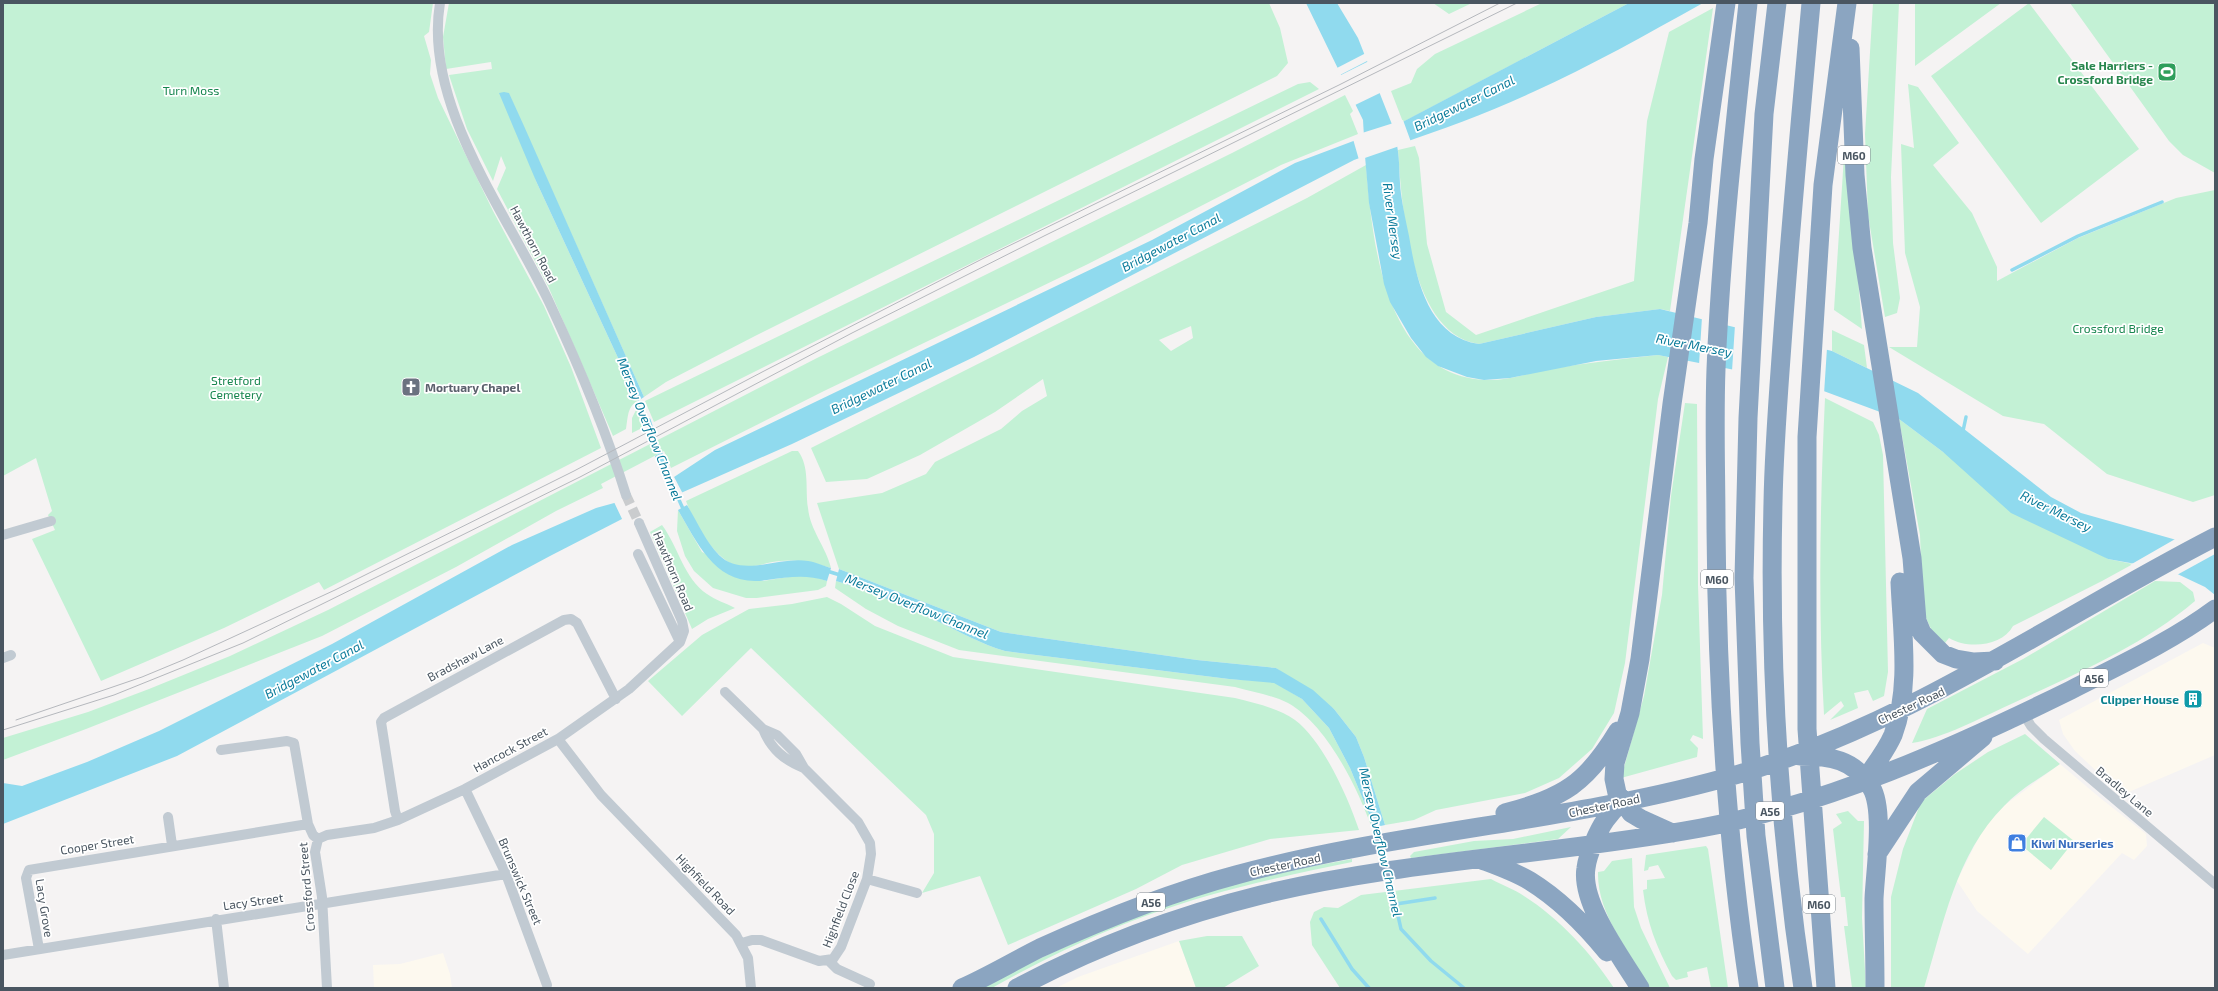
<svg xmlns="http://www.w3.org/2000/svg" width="2218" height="991" font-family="'Exo 2',sans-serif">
<rect width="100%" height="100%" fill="#f5f3f3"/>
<path fill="#fdf9ef" d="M 2203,643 L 2215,648 L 2215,755 L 2122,795 L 2075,751 L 2063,734 L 2059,720 Z
M 2060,764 L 2099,797 L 2146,834 L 2147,846 L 2134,860 L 2122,853 L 2028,954 L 1977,911 L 1957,881 L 1983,829 L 2005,805 Z
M 1179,941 L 1196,988 L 1056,988 L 1078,977 Z
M 443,953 L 450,974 L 452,988 L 374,988 L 373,965 L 400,964 Z"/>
<path fill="#c3f1d5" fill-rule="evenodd" d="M 3,3 L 433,3 L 429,32 L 424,36 L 431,60 L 430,74 L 438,98 L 493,211 L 544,306 L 571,367 L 601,448 L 324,590 L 319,582 L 224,628 L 101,681 L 32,539 L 55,530 L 48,515 L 52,511 L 36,458 L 3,476 Z
M 449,3 L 1269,3 L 1280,28 L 1288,63 L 1277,76 L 755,336 L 666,382 L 644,397 L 509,94 L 536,181 L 638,401 C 627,406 628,418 626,429 L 613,436 L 548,286 L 497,189 L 506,168 L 501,156 L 493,181 L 467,129 L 449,75 L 492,69 L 491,62 L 446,69 L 443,37 Z
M 1433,3 L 1472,3 L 1449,14 Z
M 1542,3 L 1629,3 L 1403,122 L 1391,91 L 1411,83 L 1417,69 L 1435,54 Z
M 1873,3 L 1899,3 L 1891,177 L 1893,243 L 1900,298 L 1897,313 L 1885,317 L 1868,215 L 1865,134 Z
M 1915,3 L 2001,3 L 1915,66 Z
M 2029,3 L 2139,149 L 2041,223 L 1931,76 Z
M 2070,3 L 2215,3 L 2215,173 L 2183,155 L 2169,141 Z
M 1713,8 L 1670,311 L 1660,309 L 1596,317 L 1479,344 C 1409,334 1402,205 1398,150 L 1415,146 L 1419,158 L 1427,244 L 1446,312 L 1476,335 L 1634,281 L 1647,121 L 1669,32 Z
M 1310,82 L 1319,89 L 654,422 L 645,401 L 1298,84 Z
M 1908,84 L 1918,87 L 1959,143 L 1933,165 L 1972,213 L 1997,267 L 1997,281 L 2078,238 L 2176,198 L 2215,190 L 2215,495 L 2193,502 L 2107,474 L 2044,424 L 2003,416 L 1889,347 L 1917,347 L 1920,307 L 1905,253 L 1901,144 L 1914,148 Z
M 1345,95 L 1353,111 L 1350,114 L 1358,134 L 1281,165 L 1088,264 L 824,391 L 671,468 L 664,451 L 601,484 L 603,488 L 556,511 L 456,567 L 322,636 L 86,729 L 3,760 L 3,738 L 88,712 L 149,689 L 230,656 L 328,610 L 817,358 L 1232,153 Z
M 1846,125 L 1862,329 L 1834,310 Z
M 1366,165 C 1372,240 1384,375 1485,380 C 1507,381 1528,373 1550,369 C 1586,363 1622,359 1658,355 L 1668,357 L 1658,399 L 1625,663 L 1614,713 L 1592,749 L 1559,778 L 1525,793 L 1436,810 L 1414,820 L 1385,825 L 1364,757 L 1356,737 L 1334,709 L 1276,668 L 1197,660 L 1001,632 L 839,569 L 817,503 L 882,493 L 926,474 L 935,462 L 1001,429 L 1022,411 L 1047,396 L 1043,379 L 995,412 L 920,455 L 867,479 L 826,482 L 811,448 L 1307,198 ZM 1191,326 L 1193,338 L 1171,351 L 1159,340 Z
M 1832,330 L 1864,345 L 1867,368 L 1832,351 Z
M 1825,398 L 1873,422 L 1879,435 L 1883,455 L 1888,672 L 1884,696 L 1873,701 L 1868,690 L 1854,693 L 1858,708 L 1830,720 L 1844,706 L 1841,701 L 1824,715 C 1818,609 1820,503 1825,398 Z
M 1685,403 L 1697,404 L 1698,585 L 1703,739 L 1693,735 L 1690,740 L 1698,748 L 1697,757 L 1621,778 L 1644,696 L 1662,595 L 1671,496 Z
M 639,404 L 648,425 L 632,433 L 632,418 Z
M 1899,419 L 1943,452 L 2108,559 L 2133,564 L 2102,581 L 2013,626 C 2002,647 1967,649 1949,638 L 1945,643 L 1931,629 L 1923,611 L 1920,535 Z
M 792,451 L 798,451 C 810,467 805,489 808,508 C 810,530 826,547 831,568 C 814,563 799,559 780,561 C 768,562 756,567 744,567 C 717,566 694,523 686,501 Z
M 678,510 L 702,552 L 763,581 L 794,576 L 812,576 L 827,581 L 826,586 L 818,590 L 757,598 L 746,598 L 713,588 L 694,571 L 685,556 L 677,531 Z
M 662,525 C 678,546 684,579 707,594 C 715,600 726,603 735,608 L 708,619 L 692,629 L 650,532 Z
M 836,581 C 871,591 905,606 937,621 C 960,632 981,644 1005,651 L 1229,679 L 1274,682 L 1302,699 L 1329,728 L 1350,768 L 1369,814 L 1372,828 C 1357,787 1327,725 1288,703 C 1272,695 1253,692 1235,687 L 959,650 L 898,626 L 866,609 L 835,588 Z
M 2155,581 L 2180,582 L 2193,592 L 2195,601 C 2141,647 2073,675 2009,705 C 1980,718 1944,738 1912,743 L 1927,709 L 2023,659 Z
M 827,597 L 841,604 L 875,626 L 953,657 L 1235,698 C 1255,703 1278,708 1295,720 C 1323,741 1348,797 1359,830 L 1270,839 L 1182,865 L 1136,889 L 1008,945 L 980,876 L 922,893 L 934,873 L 934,834 L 926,815 L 751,648 L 682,716 L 648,681 L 702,635 L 749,609 L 792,604 Z
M 2025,734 L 2060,764 C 2042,777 2020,789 2004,806 C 1956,854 1943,925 1924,988 L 1891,988 L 1891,897 L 1903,849 L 1921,802 L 1955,774 L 1988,752 Z
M 1848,811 L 1858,821 L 1864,821 L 1862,918 L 1866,988 L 1852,988 L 1844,926 L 1848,926 L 1845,897 L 1841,897 L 1833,829 L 1842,823 L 1836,814 Z
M 2044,817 L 2074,841 L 2051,870 L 2021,845 Z
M 1571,827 L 1558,839 L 1411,858 L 1410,856 L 1414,852 L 1474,841 L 1513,839 Z
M 1706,846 L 1708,849 L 1728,988 L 1711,988 L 1707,967 L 1687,972 L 1688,977 L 1676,980 L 1672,976 C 1656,946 1647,923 1643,890 L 1647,889 L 1647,880 L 1665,878 L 1658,865 L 1649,867 L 1648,870 L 1644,871 L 1646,855 Z
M 1632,858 L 1634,907 L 1641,928 L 1670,988 L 1650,988 C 1630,951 1597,915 1598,872 L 1604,871 L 1612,861 Z
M 1352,859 L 1352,862 C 1283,876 1214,891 1148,915 C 1093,935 1042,960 992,988 L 978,988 C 1045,956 1111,924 1181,899 C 1236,880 1296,869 1352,859 Z
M 1491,879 C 1502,885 1514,889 1524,896 C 1560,919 1591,953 1614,988 L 1340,988 L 1312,945 L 1310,922 L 1314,912 L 1324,907 L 1338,908 L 1361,895 Z
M 1207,936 L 1242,936 L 1259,966 L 1223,988 L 1196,988 L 1179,941 Z"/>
<path fill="#90daee" d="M 1306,3 L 1337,3 L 1358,38 L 1393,127 L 1629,3 L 1703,3 C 1647,34 1591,66 1533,92 C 1489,113 1443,129 1397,145 C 1400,161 1399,178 1401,194 C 1403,208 1406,222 1409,236 C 1416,278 1428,337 1479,344 L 1596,317 L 1660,309 L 1832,351 L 1918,393 L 2051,497 L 2081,513 L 2173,539 L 2215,554 L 2215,595 L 2205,587 L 2169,570 L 2108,559 L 2011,513 L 1943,452 L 1899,419 L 1802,383 L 1658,355 L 1596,361 L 1510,378 L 1484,380 L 1467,377 L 1438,366 L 1426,357 L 1411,338 L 1390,302 L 1384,284 L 1369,203 L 1365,156 L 1354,160 L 974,357 L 792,444 L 622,519 L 550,556 L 177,756 L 3,824 L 3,783 L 22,786 L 87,762 L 159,731 L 332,644 L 512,545 L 596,508 L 636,497 L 674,477 L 715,450 L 1152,240 L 1295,163 L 1364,137 L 1363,120 Z
M 504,92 L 509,93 L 524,126 L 644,397 L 638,401 L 536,181 L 499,93 Z
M 662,452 L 671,476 L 664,480 L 655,456 Z
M 687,505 C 697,521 705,541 719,555 C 742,578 779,556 808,561 C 816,562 824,566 831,568 L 827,581 C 806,574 789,577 767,580 C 717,588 699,546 678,510 Z
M 839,569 L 1001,632 L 1197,660 L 1276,668 L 1313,690 L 1334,709 L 1356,737 L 1364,757 L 1385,825 L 1372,828 L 1369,814 L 1350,768 L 1329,728 L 1302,699 L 1274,683 L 1229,679 L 1005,651 C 981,644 960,632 937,621 C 905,606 871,591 836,581 Z"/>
<path fill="#f5f3f3" d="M 1366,53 L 1369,60 L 1338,76 L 1335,69 Z
M 1369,61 L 1382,92 L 1353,106 L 1339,76 Z
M 1403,120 L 1411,142 L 1359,160 L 1353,139 L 1362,136 L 1362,133 Z
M 1702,317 L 1726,323 L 1724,370 L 1699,365 Z
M 1735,325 L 1827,348 L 1824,394 L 1801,385 L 1732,371 Z
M 672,473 L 683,494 L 623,521 L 614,502 L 635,495 L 663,481 L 661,478 Z
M 2177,538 L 2215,552 L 2215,554 L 2175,576 L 2130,565 Z"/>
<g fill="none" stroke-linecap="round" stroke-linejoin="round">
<path stroke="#90daee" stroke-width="3.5" d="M 2012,270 L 2078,236 L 2162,202
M 649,420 L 661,458
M 1963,431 L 1966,417
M 675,491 L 684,511
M 827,571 L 840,575
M 1377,823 L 1381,838
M 1383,848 L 1387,866
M 1389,876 L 1401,929 L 1431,961 L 1464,988
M 1396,904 L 1435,898
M 1321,919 L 1352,969 L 1369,988"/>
<path stroke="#caccce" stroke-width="10" stroke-dasharray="10 5" stroke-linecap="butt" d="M 626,495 L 639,523"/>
<path stroke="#c1cad2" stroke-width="10" d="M 440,3 C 423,106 508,214 550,304 C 579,366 606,430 626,495
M 3,535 L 51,521
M 638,554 L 680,642
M 3,658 L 11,655
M 725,692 L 763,729 L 777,735 L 796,754 L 804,768 L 858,822 L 870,843 L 871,854 L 867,879 L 841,947 L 833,959 L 819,961 L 761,940 L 752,940 L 742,943
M 2023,713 L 2031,726 L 2044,739 L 2215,884
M 763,729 C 771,749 784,760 804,768
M 558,739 L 601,795 L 736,935 L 748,958 L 751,988
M 221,750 L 287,741 L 294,743 L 308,824 L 313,835 L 318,839
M 465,789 L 506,874 L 547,985
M 168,817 L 172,845
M 398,820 L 395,811 L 381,722 L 384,718 L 564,620 L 571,619 L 577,623 L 616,699
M 318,839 L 327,835 L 374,828 L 398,820 L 465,789 L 558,739 L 629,689 L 680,642 L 684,631 L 682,621 L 639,523
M 318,839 L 315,852 L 322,897 L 327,988
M 867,879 L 917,893
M 216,919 L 224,988
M 39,949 L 26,878 L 29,870 L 308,824
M 3,955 L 506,874
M 829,961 L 837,969 L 870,984"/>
<path stroke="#8ba5c1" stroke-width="19" d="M 1748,3 C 1735,125 1721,247 1716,369 C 1714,422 1716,475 1716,528 C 1717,682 1726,836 1749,988
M 1850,48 L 1855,175 L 1862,248 L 1912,558 L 1917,621 L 1922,633 L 1943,654 L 1956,659 L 1974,662 L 1995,661
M 1800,756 C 1830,756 1854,759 1871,787 C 1885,809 1875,872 1874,899 C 1874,929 1875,958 1875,988
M 1865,779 C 1875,765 1886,751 1893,735 C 1911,688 1902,632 1900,582
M 1622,802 C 1608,814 1601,825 1594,842 C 1591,849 1587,859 1586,868 C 1580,903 1622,958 1640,988
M 1505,813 C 1564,797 1586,784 1618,731
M 1672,833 L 1641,819 L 1631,813 L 1617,793 L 1614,779 L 1615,763 L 1630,713 L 1640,659 L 1672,404 L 1698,223 L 1704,159 L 1726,3
M 1877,854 L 1918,792 L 1983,737
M 1482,860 C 1498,866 1515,872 1530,881 C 1559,899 1585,925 1607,952
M 962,988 C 989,976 1014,961 1040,948 C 1104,919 1168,893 1236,875 C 1401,830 1574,822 1739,774 C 1911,723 2057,618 2215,537
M 1017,988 C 1094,947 1176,916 1261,895 C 1405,860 1555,855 1701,828 C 1826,805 1957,746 2071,690 C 2118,666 2172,641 2215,609
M 1775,988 L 1756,836 L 1750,743 L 1744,578 L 1748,418 L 1764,114 L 1777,3
M 1803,988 C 1779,827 1769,665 1773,503 C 1774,445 1779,387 1783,330 C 1791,221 1801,112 1811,3
M 1826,988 L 1807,729 L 1807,437 L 1823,185 L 1847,3"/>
<path stroke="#b5b8bd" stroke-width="1" d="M 16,720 L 142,677 L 183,660 L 335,590 L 574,471 L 766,370 L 984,258 L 1339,85 L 1500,3
M 3,730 L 114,695 L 243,643 L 580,477 L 852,333 L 1044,236 L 1517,3"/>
</g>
<defs>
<g id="stadium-square" transform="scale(1)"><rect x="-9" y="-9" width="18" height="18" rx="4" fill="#2e9e5b" stroke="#fff"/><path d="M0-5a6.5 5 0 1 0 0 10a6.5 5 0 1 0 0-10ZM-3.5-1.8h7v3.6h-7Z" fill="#fff"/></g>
<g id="church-square" transform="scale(1)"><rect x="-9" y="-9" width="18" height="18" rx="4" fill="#6b7280" stroke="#fff"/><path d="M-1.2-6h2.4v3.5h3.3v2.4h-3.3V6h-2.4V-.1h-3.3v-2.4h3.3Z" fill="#fff"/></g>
<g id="building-square" transform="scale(1)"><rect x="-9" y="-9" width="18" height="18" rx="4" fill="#0f9aa8" stroke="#fff"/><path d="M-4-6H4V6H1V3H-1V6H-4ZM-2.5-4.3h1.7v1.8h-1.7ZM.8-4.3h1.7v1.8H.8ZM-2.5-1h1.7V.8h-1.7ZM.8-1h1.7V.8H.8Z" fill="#fff"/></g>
<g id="shop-square" transform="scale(1)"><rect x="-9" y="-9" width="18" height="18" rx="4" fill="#3f7fe0" stroke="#fff"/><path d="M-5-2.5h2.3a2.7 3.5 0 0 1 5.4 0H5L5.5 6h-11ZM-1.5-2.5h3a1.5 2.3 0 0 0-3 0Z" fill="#fff"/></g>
</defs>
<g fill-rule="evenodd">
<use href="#stadium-square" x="2167" y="72"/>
<use href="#church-square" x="411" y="387"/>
<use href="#building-square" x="2193" y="699"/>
<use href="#shop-square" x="2017" y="843"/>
</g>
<g text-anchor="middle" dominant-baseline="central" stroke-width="3.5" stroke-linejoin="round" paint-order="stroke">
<g fill="#fff" stroke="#808990" stroke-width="1">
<rect x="1838" y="146" width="32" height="18" rx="3"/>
<rect x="1701" y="570" width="32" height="18" rx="3"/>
<rect x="2080" y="669" width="28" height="18" rx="3"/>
<rect x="1756" y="802" width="28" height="18" rx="3"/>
<rect x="1137" y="893" width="28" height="18" rx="3"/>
<rect x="1803" y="895" width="32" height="18" rx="3"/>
</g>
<g font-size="11" font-weight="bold" fill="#4a5661">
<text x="1854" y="155">M60</text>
<text x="1717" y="579">M60</text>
<text x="2094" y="678">A56</text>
<text x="1770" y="811">A56</text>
<text x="1151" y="902">A56</text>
<text x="1819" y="904">M60</text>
</g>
<g font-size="12" font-weight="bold" fill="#27864d" stroke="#fff" text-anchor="end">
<text x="2153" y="65">Sale Harriers -<tspan x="2153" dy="14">Crossford Bridge</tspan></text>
</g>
<g font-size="12" fill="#17864f" stroke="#fff">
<text x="191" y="90">Turn Moss</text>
<text x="2118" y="328">Crossford Bridge</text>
<text x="236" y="380">Stretford<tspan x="236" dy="14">Cemetery</tspan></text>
</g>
<g font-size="12" fill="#4a5661" stroke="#fff">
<text transform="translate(534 244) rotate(62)">Hawthorn Road</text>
<text transform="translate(674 571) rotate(67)">Hawthorn Road</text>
<text transform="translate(465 658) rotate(-28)">Bradshaw Lane</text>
<text transform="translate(1911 705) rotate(-25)">Chester Road</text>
<text transform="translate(510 749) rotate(-28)">Hancock Street</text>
<text transform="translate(2125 791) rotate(40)">Bradley Lane</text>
<text transform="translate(1604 805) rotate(-12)">Chester Road</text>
<text transform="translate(97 844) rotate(-9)">Cooper Street</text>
<text transform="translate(1285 864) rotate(-12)">Chester Road</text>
<text transform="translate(521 881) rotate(67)">Brunswick Street</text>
<text transform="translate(706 884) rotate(46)">Highfield Road</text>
<text transform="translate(306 887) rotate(-95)">Crossford Street</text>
<text transform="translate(253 901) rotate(-8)">Lacy Street</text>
<text transform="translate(45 908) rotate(81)">Lacy Grove</text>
<text transform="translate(840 909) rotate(-69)">Highfield Close</text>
</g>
<g font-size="12" font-weight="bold" fill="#5b616d" stroke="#fff" text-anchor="start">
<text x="425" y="387">Mortuary Chapel</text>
</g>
<g font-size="12" font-weight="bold" fill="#0d838f" stroke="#fff" text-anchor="end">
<text x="2179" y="699">Clipper House</text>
</g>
<g font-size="12" font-weight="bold" fill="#366cbe" stroke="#fff" text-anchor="start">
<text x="2031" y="843">Kiwi Nurseries</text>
</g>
<g font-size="13" font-style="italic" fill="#0c7c9b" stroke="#fff">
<text transform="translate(1464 103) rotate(-26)">Bridgewater Canal</text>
<text transform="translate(1393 221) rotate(82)">River Mersey</text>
<text transform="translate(1171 242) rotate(-28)">Bridgewater Canal</text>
<text transform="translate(1694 345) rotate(11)">River Mersey</text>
<text transform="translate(881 386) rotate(-26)">Bridgewater Canal</text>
<text transform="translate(650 429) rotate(68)">Mersey Overflow Channel</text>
<text transform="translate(2056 511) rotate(26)">River Mersey</text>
<text transform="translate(917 606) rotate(22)">Mersey Overflow Channel</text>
<text transform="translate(314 669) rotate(-28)">Bridgewater Canal</text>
<text transform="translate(1381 842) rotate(77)">Mersey Overflow Channel</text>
</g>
</g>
<rect width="2218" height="991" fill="none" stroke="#4a5661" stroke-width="8"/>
</svg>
